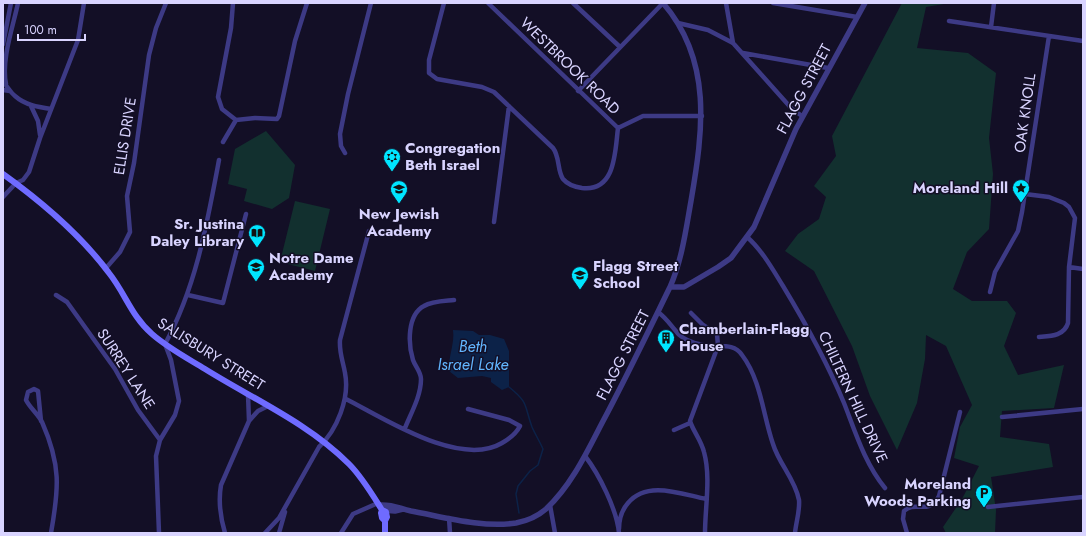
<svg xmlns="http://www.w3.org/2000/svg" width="1086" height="536" font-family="Jost,sans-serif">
<rect width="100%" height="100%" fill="#130f26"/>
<path fill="#12302f" d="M 902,3 L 950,3 L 926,7 L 917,48 L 968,53 L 996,73 L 989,138 L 993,174 L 989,229 L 967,252 L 953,289 L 972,301 L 1007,301 L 1016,313 L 1004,346 L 1018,375 L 1064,365 L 1054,408 L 1002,411 L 1000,437 L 1049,444 L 1053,467 L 991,477 L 996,510 L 995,533 L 946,533 L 943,527 L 962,499 L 979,466 L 954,458 L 960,427 L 972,405 L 946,346 L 926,335 L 925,359 L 917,403 L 897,450 L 870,396 L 852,346 L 814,271 L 785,251 L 798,234 L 819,219 L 826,197 L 814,186 L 836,156 L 832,136 Z
M 266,131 L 295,165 L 289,198 L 272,209 L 244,201 L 247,189 L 228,184 L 235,149 Z
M 295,201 L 330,209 L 315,271 L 280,262 Z"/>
<path fill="#0c2248" d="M 453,330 L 473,331 L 479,335 L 490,335 L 504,339 L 509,351 L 509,387 L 502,390 L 491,382 L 491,378 L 482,376 L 458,378 L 449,371 C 448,357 455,343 453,330 Z"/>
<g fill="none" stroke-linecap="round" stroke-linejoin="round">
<path stroke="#0c2248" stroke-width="1.5" d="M 509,387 C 529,403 524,405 532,427 C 535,434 540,442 543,449 L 538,465 L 530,471 L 518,486 L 516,494 L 519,513"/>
<path stroke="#3d3a85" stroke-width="4.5" d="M 233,3 L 231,28 L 218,97 L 222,109 L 236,120 L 255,118 L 277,119 L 279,116 L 295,41 L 307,3
M 444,3 L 429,60 L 429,73 L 437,79 L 482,87 L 494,92 L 553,148 C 560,157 557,170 563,179 C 568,185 575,187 582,188 C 616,192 615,151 618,128
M 488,3 L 618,128
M 573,3 L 620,47
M 726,3 L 733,43
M 773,3 L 857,17
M 949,21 L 1083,41
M 678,23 L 708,30 L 733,43 L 792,109 L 802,116
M 991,27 L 994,3
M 3,44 L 11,3
M 743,53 L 828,68
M 4,83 C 8,87 10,92 15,96 C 25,105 38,107 51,109
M 6,84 C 1,60 13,27 18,3
M 3,90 L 10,91
M 578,91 L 663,3
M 31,106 L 38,121 L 40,135
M 618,128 L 643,116 L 702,116
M 223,142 L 236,120
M 345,153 L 341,146 L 340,134 L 348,94 L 371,3
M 1025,194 L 1049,197 L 1064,203 L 1069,207 L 1075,218 L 1069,267 L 1068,323 C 1064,336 1051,336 1039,337
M 3,197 L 16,183 L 23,180 L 29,172 L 40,138 L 78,40 L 84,3
M 494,222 L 509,106
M 747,237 C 762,250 773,270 783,286 C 806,324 827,362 844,403 C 855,431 865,464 885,488
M 1069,267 L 1083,269
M 106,268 L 120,252 L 130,232 L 127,196 L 134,163 L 149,55 L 156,28 L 166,3
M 990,292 L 995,272 L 1018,231 L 1022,212 L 1049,36
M 56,295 L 67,302 L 115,369 L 138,410 L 160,440
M 188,295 L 223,303 L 246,214
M 658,312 C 666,318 669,323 675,330 C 683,342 704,347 718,346 L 690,421 C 693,431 701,440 704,452 C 711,477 705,508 705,533
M 691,313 L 703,325 L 717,334 L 718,346 C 727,346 736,346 742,355 C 761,380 763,415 773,444 C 779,464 795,479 799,500 C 800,511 796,522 795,533
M 346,399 C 385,419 460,468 502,443 C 509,439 516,434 520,426 L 509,420 L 468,409
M 1002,417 L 1083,409
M 41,421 L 38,391 L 34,389 L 28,392 L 26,400 C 30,408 38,414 42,422 C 61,465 59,488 51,533
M 249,421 L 258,411 L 268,406
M 405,428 C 411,413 421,396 421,379 C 421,372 415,366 413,360 C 408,344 407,315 424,306 C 432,301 445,301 454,300
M 674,430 L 690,423
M 585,456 C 599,474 617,510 619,533
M 550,505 L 555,533
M 988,507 L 1083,497
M 449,518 L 450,533
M 619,529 C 619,519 622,510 628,503 C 647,480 681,494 706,499
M 159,533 L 156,456 L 160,440 L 175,415 L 179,401 L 171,360 L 165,344 C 196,287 207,224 219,160
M 225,533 C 220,516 218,502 221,485 L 249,421 L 248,394
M 265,533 L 279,518 L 319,447 C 337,430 350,398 345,373 C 343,361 339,353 340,340 L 369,231
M 279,533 L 285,512
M 341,533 L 353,514 L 378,503
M 907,533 L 903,519 L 904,511 C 915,500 929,516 939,496 L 960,412"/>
<path stroke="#3d3a85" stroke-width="5.5" d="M 663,3 C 713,61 703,131 691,201 C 686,229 682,260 670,287
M 379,505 C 393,504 398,508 411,511 C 444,517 482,528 516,523 C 527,521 538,516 546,509 C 571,486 587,452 602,423 C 626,378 648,332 670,287 L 684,287 L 718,267 L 731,258 L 754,227 L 796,129 L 865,3
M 382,510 L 395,511 L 403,509"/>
<path stroke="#6f6bff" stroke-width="6" d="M 3,174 C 42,202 80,234 109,273 C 125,293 132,317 152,334 C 168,348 187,358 205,369 C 253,399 308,423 349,464 C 362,477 372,494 382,510
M 385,521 L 382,518 L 381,513 L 382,510 L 386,512 L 387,517 L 385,521 L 385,533"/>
</g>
<defs>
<g id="synagogue-pin" transform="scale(0.9)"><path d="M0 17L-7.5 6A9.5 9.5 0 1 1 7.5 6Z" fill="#00e5ff" stroke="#130f26"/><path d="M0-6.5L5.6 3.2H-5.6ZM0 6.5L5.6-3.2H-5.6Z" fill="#111"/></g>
<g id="sight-pin" transform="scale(0.9)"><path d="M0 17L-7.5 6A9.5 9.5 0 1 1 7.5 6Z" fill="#00e5ff" stroke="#130f26"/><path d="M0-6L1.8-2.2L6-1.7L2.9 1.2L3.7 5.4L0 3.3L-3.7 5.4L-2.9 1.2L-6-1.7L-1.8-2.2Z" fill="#111"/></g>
<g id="school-pin" transform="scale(0.9)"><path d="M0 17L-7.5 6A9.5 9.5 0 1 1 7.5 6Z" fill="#00e5ff" stroke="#130f26"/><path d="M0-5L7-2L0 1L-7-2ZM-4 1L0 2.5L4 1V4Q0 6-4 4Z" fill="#111"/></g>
<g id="library-pin" transform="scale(0.9)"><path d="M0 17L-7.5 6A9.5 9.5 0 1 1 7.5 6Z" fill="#00e5ff" stroke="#130f26"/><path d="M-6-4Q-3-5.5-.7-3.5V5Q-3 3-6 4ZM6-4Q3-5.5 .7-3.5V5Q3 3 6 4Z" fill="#111"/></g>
<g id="building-pin" transform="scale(0.9)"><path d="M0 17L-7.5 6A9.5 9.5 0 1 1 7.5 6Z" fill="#00e5ff" stroke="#130f26"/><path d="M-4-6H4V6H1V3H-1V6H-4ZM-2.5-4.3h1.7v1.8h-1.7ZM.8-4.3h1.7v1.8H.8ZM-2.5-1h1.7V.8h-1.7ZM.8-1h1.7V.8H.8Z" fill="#111"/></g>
<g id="parking-pin" transform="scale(0.9)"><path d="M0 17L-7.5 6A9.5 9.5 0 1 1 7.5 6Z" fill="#00e5ff" stroke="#130f26"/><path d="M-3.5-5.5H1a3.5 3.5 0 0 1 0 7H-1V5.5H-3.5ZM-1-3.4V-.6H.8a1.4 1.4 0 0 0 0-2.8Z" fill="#111"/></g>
</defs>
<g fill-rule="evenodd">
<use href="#synagogue-pin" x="392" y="157"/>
<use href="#sight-pin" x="1021" y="188"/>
<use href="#school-pin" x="399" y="189"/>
<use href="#library-pin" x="257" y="233"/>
<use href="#school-pin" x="256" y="267"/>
<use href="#school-pin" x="580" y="275"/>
<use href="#building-pin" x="666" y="338"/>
<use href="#parking-pin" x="984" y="493"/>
</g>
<g text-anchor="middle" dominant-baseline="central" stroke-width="3" stroke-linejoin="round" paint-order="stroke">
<g font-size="15" fill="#d9d4ff" stroke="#130f26">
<text transform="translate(570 66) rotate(44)">WESTBROOK ROAD</text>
<text transform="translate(804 89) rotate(-62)">FLAGG STREET</text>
<text transform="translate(1025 113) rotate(-82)">OAK KNOLL</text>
<text transform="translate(125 136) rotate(-81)">ELLIS DRIVE</text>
<text transform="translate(211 354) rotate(32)">SALISBURY STREET</text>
<text transform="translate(623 355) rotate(-63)">FLAGG STREET</text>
<text transform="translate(126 369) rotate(57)">SURREY LANE</text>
<text transform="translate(853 397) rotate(65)">CHILTERN HILL DRIVE</text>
</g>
<g font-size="15" font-weight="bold" fill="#d9d4ff" stroke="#130f26" text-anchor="start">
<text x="405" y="148">Congregation<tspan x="405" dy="17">Beth Israel</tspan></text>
<text x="1008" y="188" text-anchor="end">Moreland Hill</text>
<text x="399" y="214" text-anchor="middle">New Jewish<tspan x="399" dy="17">Academy</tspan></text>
<text x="244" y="224" text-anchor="end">Sr. Justina<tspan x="244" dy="17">Daley Library</tspan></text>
<text x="269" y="258">Notre Dame<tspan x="269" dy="17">Academy</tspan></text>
<text x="593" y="266">Flagg Street<tspan x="593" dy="17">School</tspan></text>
<text x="679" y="329">Chamberlain-Flagg<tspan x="679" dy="17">House</tspan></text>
<text x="971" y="484" text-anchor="end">Moreland<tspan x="971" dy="17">Woods Parking</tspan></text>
</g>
<g font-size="16" font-style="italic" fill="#62b6ff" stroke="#130f26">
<text x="473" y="346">Beth<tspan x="473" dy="18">Israel Lake</tspan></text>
</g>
</g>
<rect width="1086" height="536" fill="none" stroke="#d9d4ff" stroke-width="8"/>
<path d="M18 34v6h67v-6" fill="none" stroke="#d9d4ff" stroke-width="2"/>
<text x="24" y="34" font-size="12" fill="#d9d4ff" stroke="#130f26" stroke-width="3" paint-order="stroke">100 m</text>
</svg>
